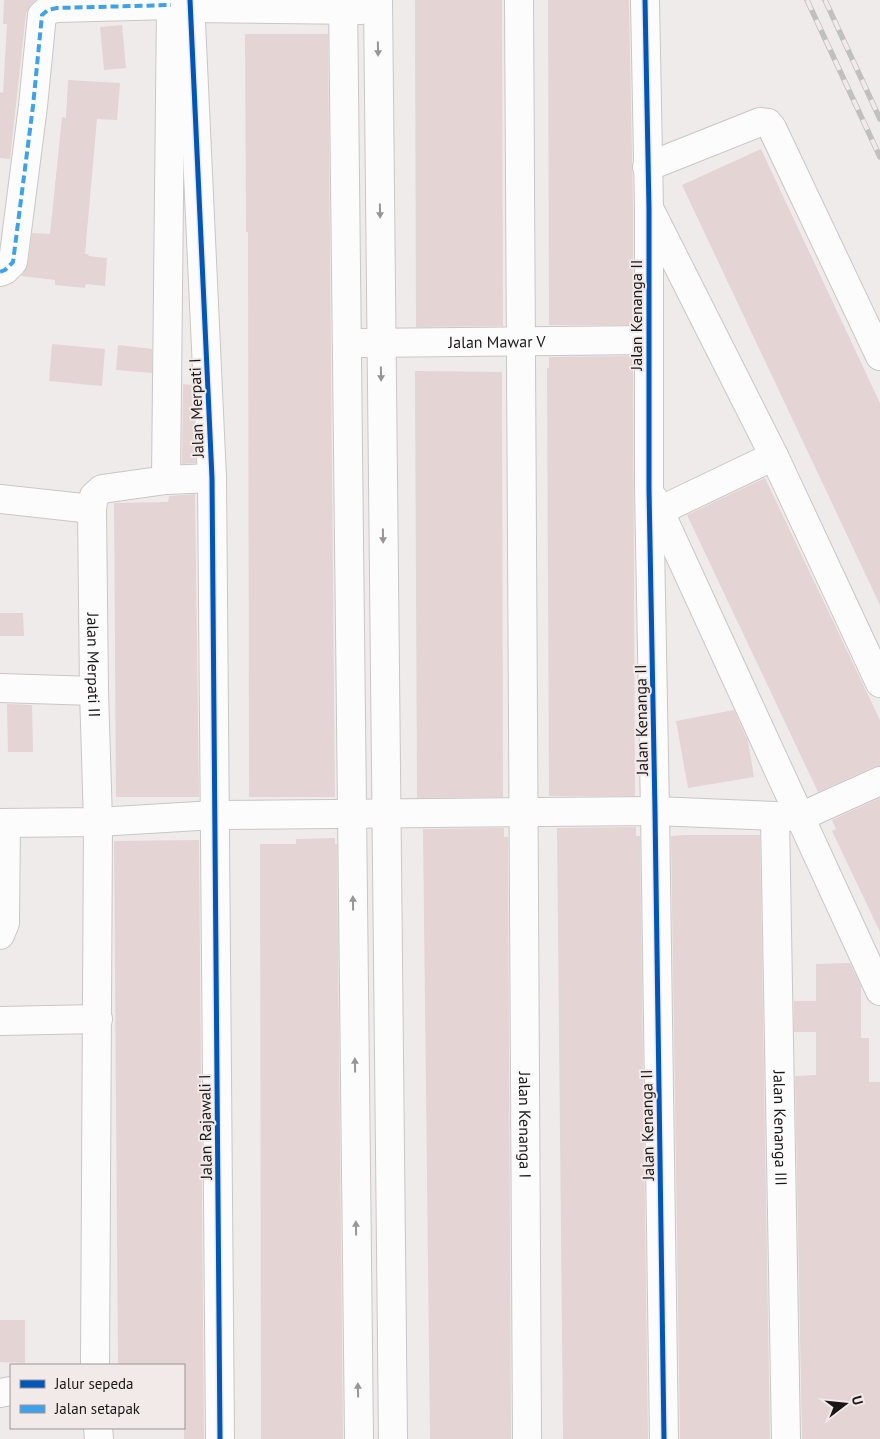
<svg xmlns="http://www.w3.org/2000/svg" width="880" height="1439" font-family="'PT Sans',sans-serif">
<rect width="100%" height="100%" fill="#f0ebeb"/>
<path fill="#e4d4d4" d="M 4,0 L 36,0 L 32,4 L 26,13 L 10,159 L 0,158 L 0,92 L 3,93 L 7,24 L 3,24 Z
M 415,0 L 502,0 L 503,326 L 416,327 Z
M 548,0 L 629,0 L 633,209 L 633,325 L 549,325 Z
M 122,25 L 126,68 L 104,70 L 100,27 Z
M 245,34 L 328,34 L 335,797 L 249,797 L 248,232 L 246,232 Z
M 68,80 L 120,83 L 117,120 L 97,119 L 85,254 L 89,254 L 88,256 L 107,258 L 105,286 L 86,284 L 85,288 L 55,285 L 55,280 L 21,276 L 28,264 L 32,233 L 50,234 L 62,117 L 66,118 Z
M 761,149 L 880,403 L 880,605 L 682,185 Z
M 52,344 L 105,349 L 102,386 L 49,381 Z
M 118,345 L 152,349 L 152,373 L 116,370 Z
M 633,356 L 635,796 L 549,796 L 547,368 L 549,368 L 549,357 Z
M 415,371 L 502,372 L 503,797 L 417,798 Z
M 183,384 L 192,385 L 196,463 L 182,464 Z
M 765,478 L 880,720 L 880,766 L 874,767 L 818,792 L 687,515 Z
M 195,494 L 199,797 L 116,797 L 114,503 L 168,502 L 169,496 Z
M 0,613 L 23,613 L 24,636 L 0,636 Z
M 7,704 L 32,705 L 33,752 L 8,752 Z
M 734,710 L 748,741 L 754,777 L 688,788 L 676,721 Z
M 880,798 L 880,932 L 832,831 L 836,829 L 832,820 Z
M 636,827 L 636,836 L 640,836 L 648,1439 L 563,1439 L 557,828 Z
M 504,828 L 504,837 L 508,837 L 511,1439 L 430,1439 L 423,829 Z
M 684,835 L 760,835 L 770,1439 L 680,1439 L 671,836 Z
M 335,838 L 335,844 L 337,844 L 343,1439 L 261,1439 L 260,844 L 296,844 L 296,839 Z
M 199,840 L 204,1439 L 184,1439 L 184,1365 L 118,1365 L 114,841 Z
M 850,963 L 861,986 L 861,1038 L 869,1038 L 869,1082 L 880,1082 L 880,1439 L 802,1439 L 795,1076 L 816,1075 L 816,1032 L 794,1032 L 794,1001 L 816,1001 L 816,964 Z
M 0,1320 L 25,1320 L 25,1363 L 0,1362 Z"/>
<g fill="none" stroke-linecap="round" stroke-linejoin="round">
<g stroke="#c9c6c6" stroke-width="30">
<g id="minor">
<path d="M 190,0 L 212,478 L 220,1439"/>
<path d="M 343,0 L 359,1439"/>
<path d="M 378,0 L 393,1439"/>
<path id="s1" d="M 519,0 L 527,1439"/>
<path d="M 645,0 L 649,209 L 649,489 L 655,811 L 664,1439"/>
<path d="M 647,167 L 760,122 L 768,123 L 772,128 L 880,356"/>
<path d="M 651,212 L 774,456 L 880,683"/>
<path d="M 0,272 L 5,270 L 13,262 L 33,106 L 42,15 L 48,10 L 57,8 L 171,5 L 191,8 L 361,10"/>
<path id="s2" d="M 362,343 L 648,340"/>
<path d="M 166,480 L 171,5"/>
<path d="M 0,499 L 92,509 L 94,496 L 102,489 L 166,480 L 212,478"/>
<path d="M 654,499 L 880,991"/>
<path id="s3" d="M 92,509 L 94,691 L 98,822 L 95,1365"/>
<path d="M 659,511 L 774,456"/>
<path d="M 0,688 L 94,691"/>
<path id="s4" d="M 775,817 L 786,1439"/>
<path d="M 0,823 L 98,822 L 215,815 L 655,811 L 800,817 L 880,781"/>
<path d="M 0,935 L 5,923 L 6,823"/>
<path d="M 0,1021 L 98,1019"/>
<path d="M 0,1393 L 11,1391"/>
<path d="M 98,1428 L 99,1439"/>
</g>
</g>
<use href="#minor" stroke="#fdfcfc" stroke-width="28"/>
<g stroke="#c0c0c0" stroke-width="5.5">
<path id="rail" d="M 807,0 L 880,157
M 825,0 L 880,119"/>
</g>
<use href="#rail" stroke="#f2e9e9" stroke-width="4" stroke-dasharray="11" stroke-linecap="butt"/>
<path stroke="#3da2ea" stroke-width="4" stroke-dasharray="8 4" stroke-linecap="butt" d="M 0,272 L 5,270 L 13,262 L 33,106 L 42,15 L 48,10 L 57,8 L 171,5"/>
<g stroke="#f2e9e9" stroke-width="8">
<path id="cycleway" d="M 190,0 L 212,478 L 220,1439
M 645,0 L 649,209 L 649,489 L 655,811 L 664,1439"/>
</g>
<use href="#cycleway" stroke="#0057b8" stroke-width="5"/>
</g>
<defs><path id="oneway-solid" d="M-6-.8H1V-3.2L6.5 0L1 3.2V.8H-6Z" transform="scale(1.25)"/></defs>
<g fill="#979595">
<use href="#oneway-solid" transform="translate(378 49) rotate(89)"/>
<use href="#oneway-solid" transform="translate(380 211) rotate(89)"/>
<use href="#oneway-solid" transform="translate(381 374) rotate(89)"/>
<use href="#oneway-solid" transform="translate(383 536) rotate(89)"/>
<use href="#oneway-solid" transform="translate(353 903) rotate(-91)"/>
<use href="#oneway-solid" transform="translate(355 1065) rotate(-91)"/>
<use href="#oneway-solid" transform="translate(356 1228) rotate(-91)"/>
<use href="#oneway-solid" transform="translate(358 1390) rotate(-91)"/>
</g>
<g text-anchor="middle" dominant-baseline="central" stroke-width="4" stroke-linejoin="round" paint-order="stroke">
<g font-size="16" fill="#1a1717" stroke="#f2e9e9">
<text transform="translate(636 315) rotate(-90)">Jalan Kenanga II</text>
<text stroke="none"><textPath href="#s2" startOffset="135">Jalan Mawar V</textPath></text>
<text transform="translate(196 408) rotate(-92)">Jalan Merpati I</text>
<text stroke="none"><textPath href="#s3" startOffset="156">Jalan Merpati II</textPath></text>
<text transform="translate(641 720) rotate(-91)">Jalan Kenanga II</text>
<text stroke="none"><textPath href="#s1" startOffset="1125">Jalan Kenanga I</textPath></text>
<text transform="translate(647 1125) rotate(-91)">Jalan Kenanga II</text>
<text transform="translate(205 1127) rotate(-91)">Jalan Rajawali I</text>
<text stroke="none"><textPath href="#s4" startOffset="311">Jalan Kenanga III</textPath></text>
</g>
</g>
<rect x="10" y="1364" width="175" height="65" fill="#f2e9e9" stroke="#9c9595"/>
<rect x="20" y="1380" width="25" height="8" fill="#0057b8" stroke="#9c9595"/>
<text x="55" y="1389" font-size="15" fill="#1a1717">Jalur sepeda</text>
<rect x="20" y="1405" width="25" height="8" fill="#3da2ea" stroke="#9c9595"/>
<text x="55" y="1414" font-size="15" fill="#1a1717">Jalan setapak</text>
<g transform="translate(845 1404) rotate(74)" stroke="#f2e9e9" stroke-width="4" paint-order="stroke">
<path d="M0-4L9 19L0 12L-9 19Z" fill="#1a1717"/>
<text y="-8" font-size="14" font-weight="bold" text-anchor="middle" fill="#1a1717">U</text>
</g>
</svg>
